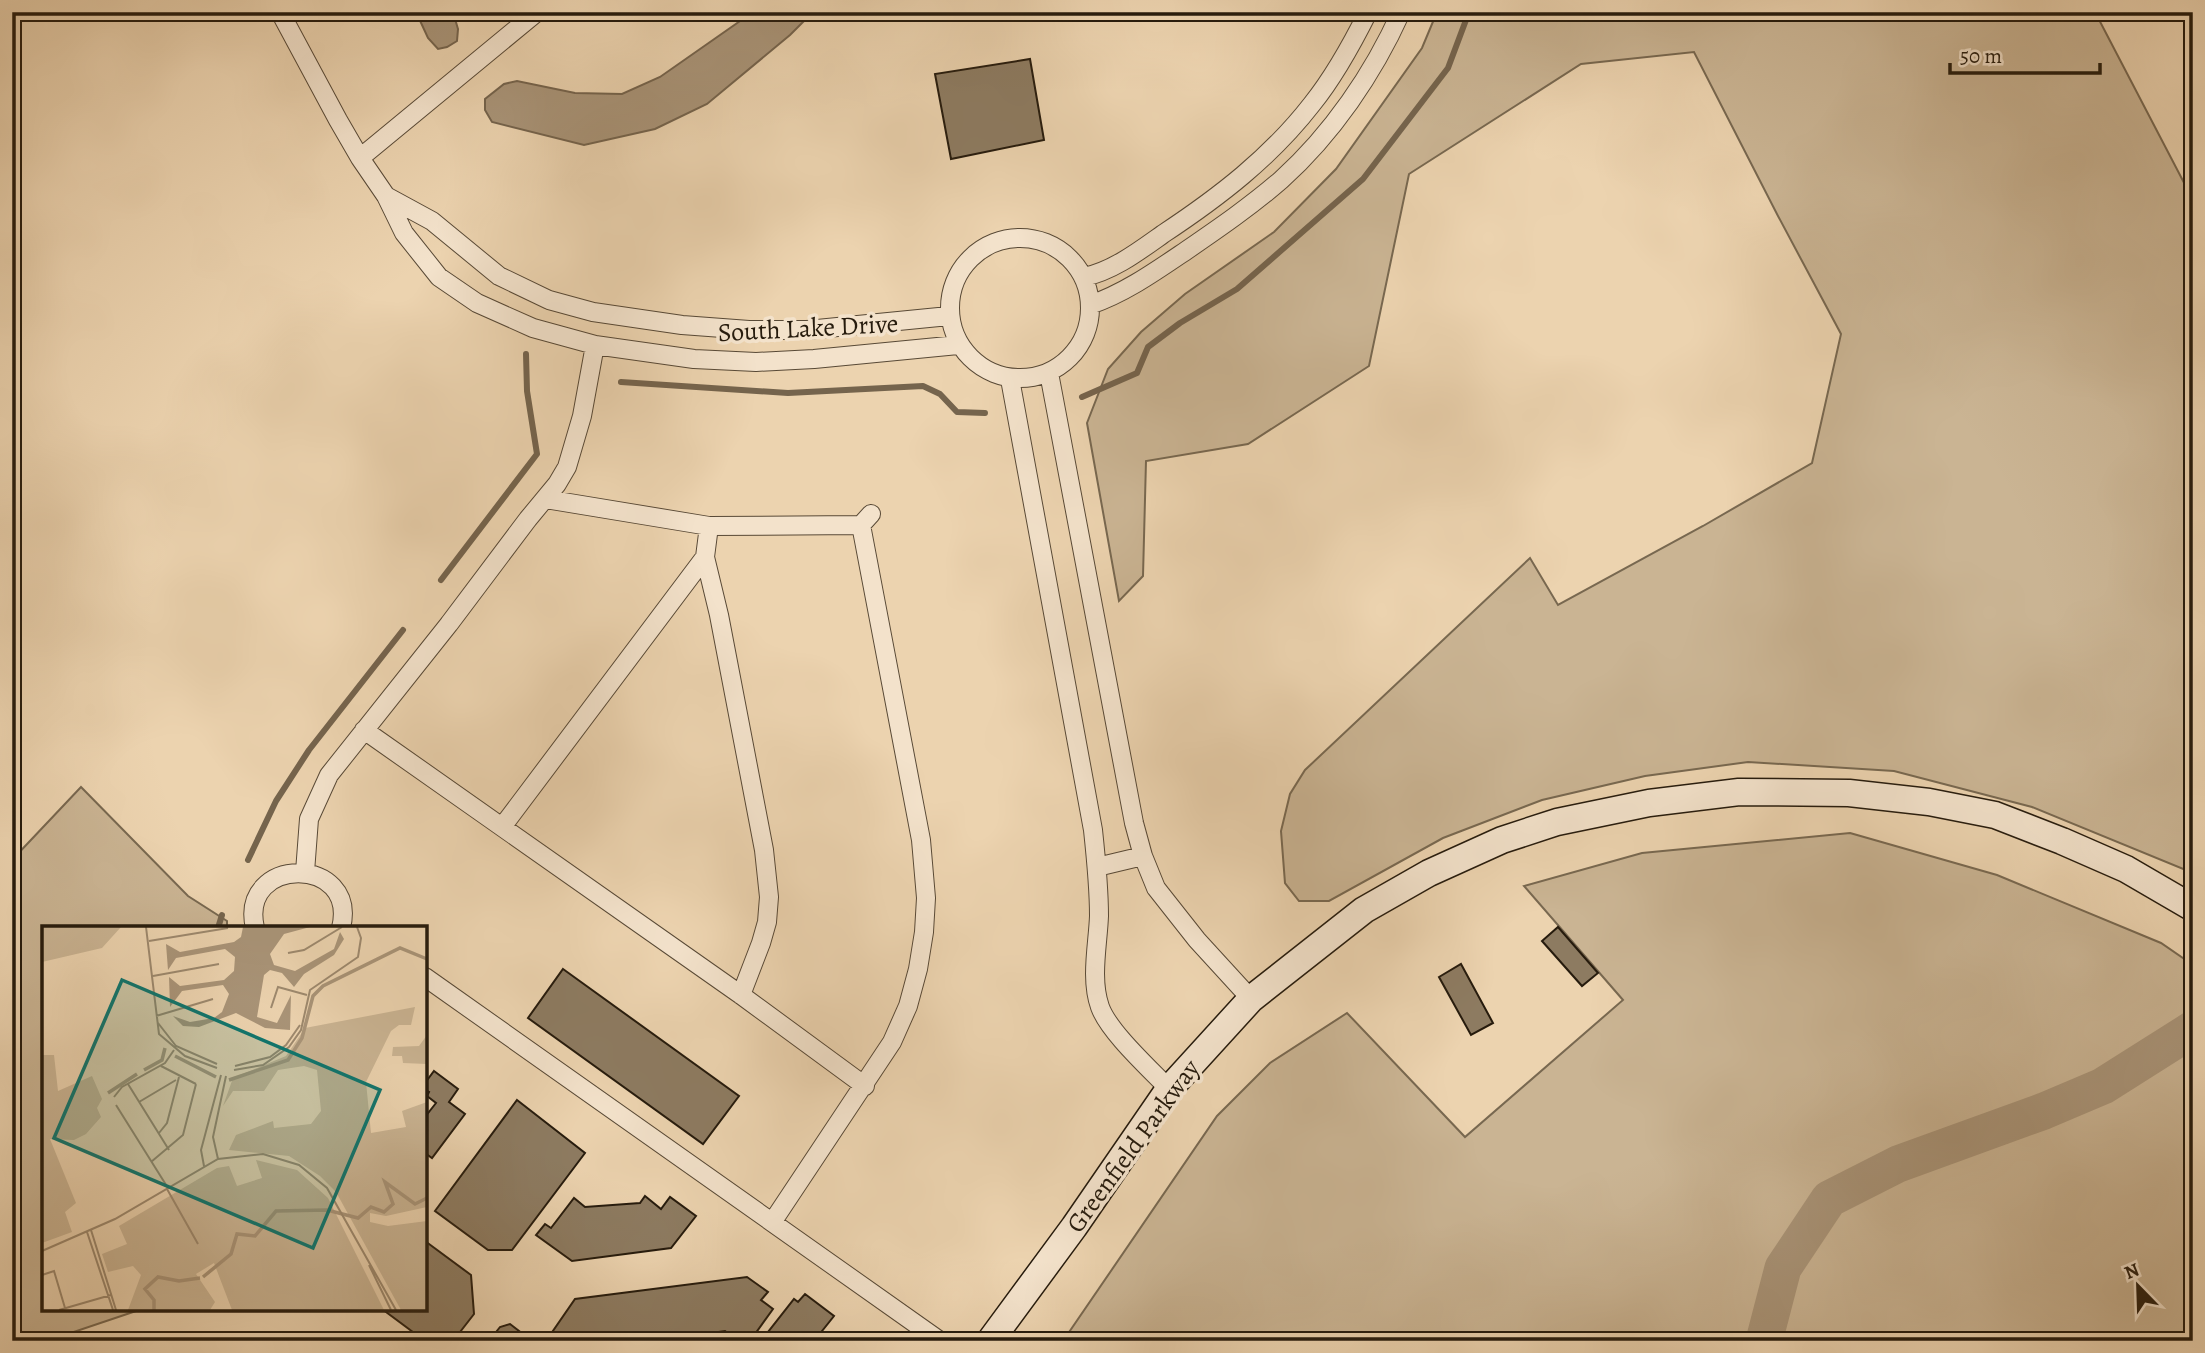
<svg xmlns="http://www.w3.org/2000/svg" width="2205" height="1353" font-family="Alegreya,serif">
<rect width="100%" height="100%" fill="#ecd3af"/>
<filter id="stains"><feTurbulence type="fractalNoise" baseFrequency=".00286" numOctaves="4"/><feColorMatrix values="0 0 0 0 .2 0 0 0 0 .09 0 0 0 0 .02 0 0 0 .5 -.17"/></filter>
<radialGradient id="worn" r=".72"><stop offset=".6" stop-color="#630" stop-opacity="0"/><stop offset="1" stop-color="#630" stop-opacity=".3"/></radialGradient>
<path fill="#cab493" stroke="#786850" stroke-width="2" d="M 1437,12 L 2095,12 L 2193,200 L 2193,873 L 2032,807 L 1894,771 L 1748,762 L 1645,776 L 1542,800 L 1443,838 L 1329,901 L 1299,901 L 1285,883 L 1281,831 L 1290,794 L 1305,770 L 1530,558 L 1558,605 L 1703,526 L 1812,463 L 1841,334 L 1778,216 L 1694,52 L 1581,64 L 1409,174 L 1369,366 L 1248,444 L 1146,461 L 1143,576 L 1119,601 L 1087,423 L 1108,369 L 1141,332 L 1185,294 L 1274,232 L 1336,169 L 1422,48 Z
M 81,787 L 188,896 L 227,921 L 227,928 L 44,928 L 44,1309 L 142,1309 L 47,1341 L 12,1341 L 12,860 Z
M 1850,833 L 1997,875 L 2161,943 L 2193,965 L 2193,1341 L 1063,1341 L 1217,1116 L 1270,1063 L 1347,1013 L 1465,1137 L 1623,1000 L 1524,886 L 1642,853 Z"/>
<path fill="#a99478" stroke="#75644d" stroke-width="2" d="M 416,12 L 453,12 L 458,29 L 457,41 L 447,47 L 438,49 L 428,38 Z
M 753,12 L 813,12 L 790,35 L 707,104 L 655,129 L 584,145 L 492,122 L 485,110 L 485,99 L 504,84 L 517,81 L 575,93 L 622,94 L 660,77 Z"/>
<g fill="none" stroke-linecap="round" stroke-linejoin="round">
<path stroke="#75644d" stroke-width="6" d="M 621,382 L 788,393 L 923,386 L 940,394 L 957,412 L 985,413
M 1082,397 L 1137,373 L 1148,347 L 1180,323 L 1237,289 L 1363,179 L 1448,68 L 1469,12
M 441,580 L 537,454 L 527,391 L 526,354
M 248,860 L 276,801 L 309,750 L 403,630
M 218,928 L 222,915"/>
<path stroke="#a99478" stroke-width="37" d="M 1764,1341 L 1783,1268 L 1829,1199 L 1898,1164 L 2044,1111 L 2103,1086 L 2193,1029"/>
</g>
<path fill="#8d7b61" stroke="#261b0d" stroke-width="2" d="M 1030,59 L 1044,140 L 951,159 L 935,74 Z
M 1558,927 L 1598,973 L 1582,986 L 1542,941 Z
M 1461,964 L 1493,1023 L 1471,1035 L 1439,977 Z
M 563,969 L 739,1096 L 703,1144 L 528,1018 Z
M 434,1071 L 458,1089 L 449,1102 L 465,1114 L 432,1158 L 425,1153 L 425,1132 L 427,1130 L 425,1128 L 425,1117 L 436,1103 L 427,1096 L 429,1092 L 425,1090 L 425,1083 Z
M 517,1100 L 585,1153 L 512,1250 L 488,1250 L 435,1211 Z
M 645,1196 L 661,1209 L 670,1197 L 696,1216 L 671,1248 L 572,1261 L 536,1235 L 545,1224 L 551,1228 L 574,1198 L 585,1207 L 640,1203 Z
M 425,1241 L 471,1275 L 474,1314 L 453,1341 L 425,1341 L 382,1309 L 425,1309 Z
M 747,1277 L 768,1292 L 761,1300 L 773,1309 L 750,1341 L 739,1341 L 725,1331 L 656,1341 L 546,1341 L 575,1299 Z
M 805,1294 L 834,1316 L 814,1341 L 761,1341 L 794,1299 L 798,1302 Z
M 510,1324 L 532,1341 L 489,1341 L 500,1327 Z"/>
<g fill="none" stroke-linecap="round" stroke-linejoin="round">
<g stroke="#584936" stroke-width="20">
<path id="minor" d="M 280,12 L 338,120 L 360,158 L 386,196 L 404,233 L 439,277 L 477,303 L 533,328 L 595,345 L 694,359 L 756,362 L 814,359 L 958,345
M 360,158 L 537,12
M 386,196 L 432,221 L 499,276 L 549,300 L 593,312 L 682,325 L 749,330 L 807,330 L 949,316
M950 308a70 70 0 1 1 140 0a70 70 0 1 1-140 0Z
M 1084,277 C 1113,271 1139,251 1163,234 C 1219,197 1271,157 1312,104 C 1333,78 1353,42 1368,12
M 1090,305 C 1125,293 1156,271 1187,250 C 1219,228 1251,206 1281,180 C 1332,134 1373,74 1401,12
M 1049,373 L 1134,823 L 1143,856 L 1156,888 L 1197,940 L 1251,999
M 1010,379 L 1093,830 C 1096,858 1099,887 1099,916 C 1098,944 1090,979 1100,1007 C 1109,1032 1150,1069 1169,1089
M 545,499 L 709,526 L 861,525 L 871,514
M 709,526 L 705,557 L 719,615 L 764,850 L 769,897 L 767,922 L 761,943 L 741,995
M 364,730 L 741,995 L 865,1086
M 502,827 L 705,557
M 1097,867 L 1143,856
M 305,872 L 309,819 L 329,775 L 449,624 L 528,519 L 557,484 L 567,467 L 582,416 L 595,345
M 255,928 C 238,855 359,855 341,928
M 425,977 L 940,1341
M 773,1221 L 892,1042 L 908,1006 L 918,969 L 924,932 L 926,898 L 921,840 L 861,525"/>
</g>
<g stroke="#261b0d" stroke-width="29">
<path id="secondary" d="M 990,1341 L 1074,1227 L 1169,1089 L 1251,999 L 1364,910 L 1429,873 L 1502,840 L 1557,822 L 1649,803 L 1739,792 L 1849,793 L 1929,802 L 1995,815 L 2062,841 L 2126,869 L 2193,908"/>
</g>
<use href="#minor" stroke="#f3e2cb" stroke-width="18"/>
<use href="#secondary" stroke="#f3e2cb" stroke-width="26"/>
</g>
<g text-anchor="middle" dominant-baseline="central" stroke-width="7" stroke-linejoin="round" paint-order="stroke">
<g font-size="26" fill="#261b0d" stroke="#f3e2cb">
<text transform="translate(808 328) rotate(-3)">South Lake Drive</text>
<text transform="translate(1133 1146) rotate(-54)">Greenfield Parkway</text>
</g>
</g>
<g transform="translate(42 926)">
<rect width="385" height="385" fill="#ecd3af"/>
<path d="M 0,1 L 79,1 L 60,22 L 0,36 ZM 373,81 L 369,99 L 357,99 L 349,105 L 324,156 L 329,207 L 364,201 L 360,185 L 385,176 L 385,281 L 344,290 L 328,287 L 328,296 L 346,300 L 385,295 L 385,384 L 359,384 L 294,266 L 278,250 L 247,230 L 187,224 L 194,209 L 231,195 L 232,202 L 269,198 L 279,185 L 275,144 L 262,140 L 236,144 L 222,165 L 191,165 L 181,180 L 191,152 L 244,130 L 263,102 ZM 385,109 L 385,138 L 361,137 L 360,130 L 350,130 L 351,121 L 377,120 ZM 0,129 L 12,129 L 16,165 L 50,150 L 60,173 L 55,182 L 59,191 L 44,208 L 32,214 L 8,213 L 34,277 L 23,286 L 30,306 L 0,317 ZM 214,234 L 255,244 L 286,272 L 342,384 L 190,384 L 172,337 L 154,348 L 173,376 L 168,384 L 86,384 L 99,349 L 91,340 L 66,346 L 60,328 L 85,318 L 77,300 L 175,242 L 187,240 L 195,260 L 220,252 Z" fill="#cab493"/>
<path d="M 201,1 L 268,1 L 242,8 L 228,28 L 232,39 L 253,45 L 292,23 L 298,6 L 302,13 L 292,29 L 262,48 L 252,61 L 240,47 L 228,44 L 222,49 L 215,91 L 235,97 L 249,69 L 248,104 L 223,102 L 194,87 L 157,101 L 141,100 L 131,90 L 148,96 L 172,92 L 180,86 L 187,68 L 181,59 L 140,65 L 128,81 L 127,51 L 138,60 L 182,54 L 192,45 L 193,31 L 183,23 L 134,32 L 126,44 L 124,18 L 138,26 L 192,16 L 199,11 Z" fill="#a99478"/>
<path fill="none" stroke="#a99478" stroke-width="3.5" d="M 133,130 L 174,151M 102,144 L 120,134 L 123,122M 187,154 L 246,134 L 260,112 L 271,70 L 281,60 L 358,22 L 385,33M 66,167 L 95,148M 161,351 L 189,328 L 195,308 L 213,310 L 234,285 L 285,284 L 316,292 L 329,281 L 342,286 L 351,278 L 343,256 L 373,278 L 385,272M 112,384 L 112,374 L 103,363 L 116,351 L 137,355 L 158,352"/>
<path fill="none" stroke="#9d896e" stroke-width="2" d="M 104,1 L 117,108 L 143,130 L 175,142M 107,15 L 186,2M 246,27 L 262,24 L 300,1M 111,50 L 177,38M 229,82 L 236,61 L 265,69M 114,90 L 171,73M 116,97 L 134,120 L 175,138M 119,140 L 154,158M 193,140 L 228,131 L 244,119 L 258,99M 192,144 L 221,139 L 247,121 L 259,104 L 268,64 L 316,31 L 319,12 L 315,1M 86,158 L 127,224M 72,171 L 80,161 L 123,137 L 132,124M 97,176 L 134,154M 74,179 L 126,262M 117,207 L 125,197 L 137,151M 176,233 L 171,211 L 184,150M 109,236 L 141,209 L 154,158M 162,240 L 159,224 L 179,149M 125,263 L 156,318M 49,304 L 74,384M 45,306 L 71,384M 0,325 L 73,293 L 176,233 L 221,228 L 257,239 L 285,262 L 354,384M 327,339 L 349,384M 0,349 L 12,345 L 23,382M 17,384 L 69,369"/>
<path fill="#0f766e" fill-opacity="0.15" stroke="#0f766e" stroke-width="3.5" d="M 80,54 L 338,164 L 271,322 L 12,212 Z"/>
<rect width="385" height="385" fill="none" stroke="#261b0d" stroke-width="3.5"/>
</g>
<rect width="2205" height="1353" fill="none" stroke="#ecd3af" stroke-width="42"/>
<rect x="14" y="14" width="2177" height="1325" fill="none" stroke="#261b0d" stroke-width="3.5"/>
<rect x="21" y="21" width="2163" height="1311" fill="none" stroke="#261b0d" stroke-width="2"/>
<g transform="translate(2138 1286) rotate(337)" stroke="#f3e2cb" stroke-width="5" paint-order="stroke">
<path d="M0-5L12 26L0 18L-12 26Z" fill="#261b0d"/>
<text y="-10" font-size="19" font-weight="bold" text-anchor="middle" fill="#261b0d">N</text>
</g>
<path d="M1950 63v10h150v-10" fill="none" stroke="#261b0d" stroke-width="3.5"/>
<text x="1960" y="63" font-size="21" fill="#261b0d" stroke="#f3e2cb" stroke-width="5" paint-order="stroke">50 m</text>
<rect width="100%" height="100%" filter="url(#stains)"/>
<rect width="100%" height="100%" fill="url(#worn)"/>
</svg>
